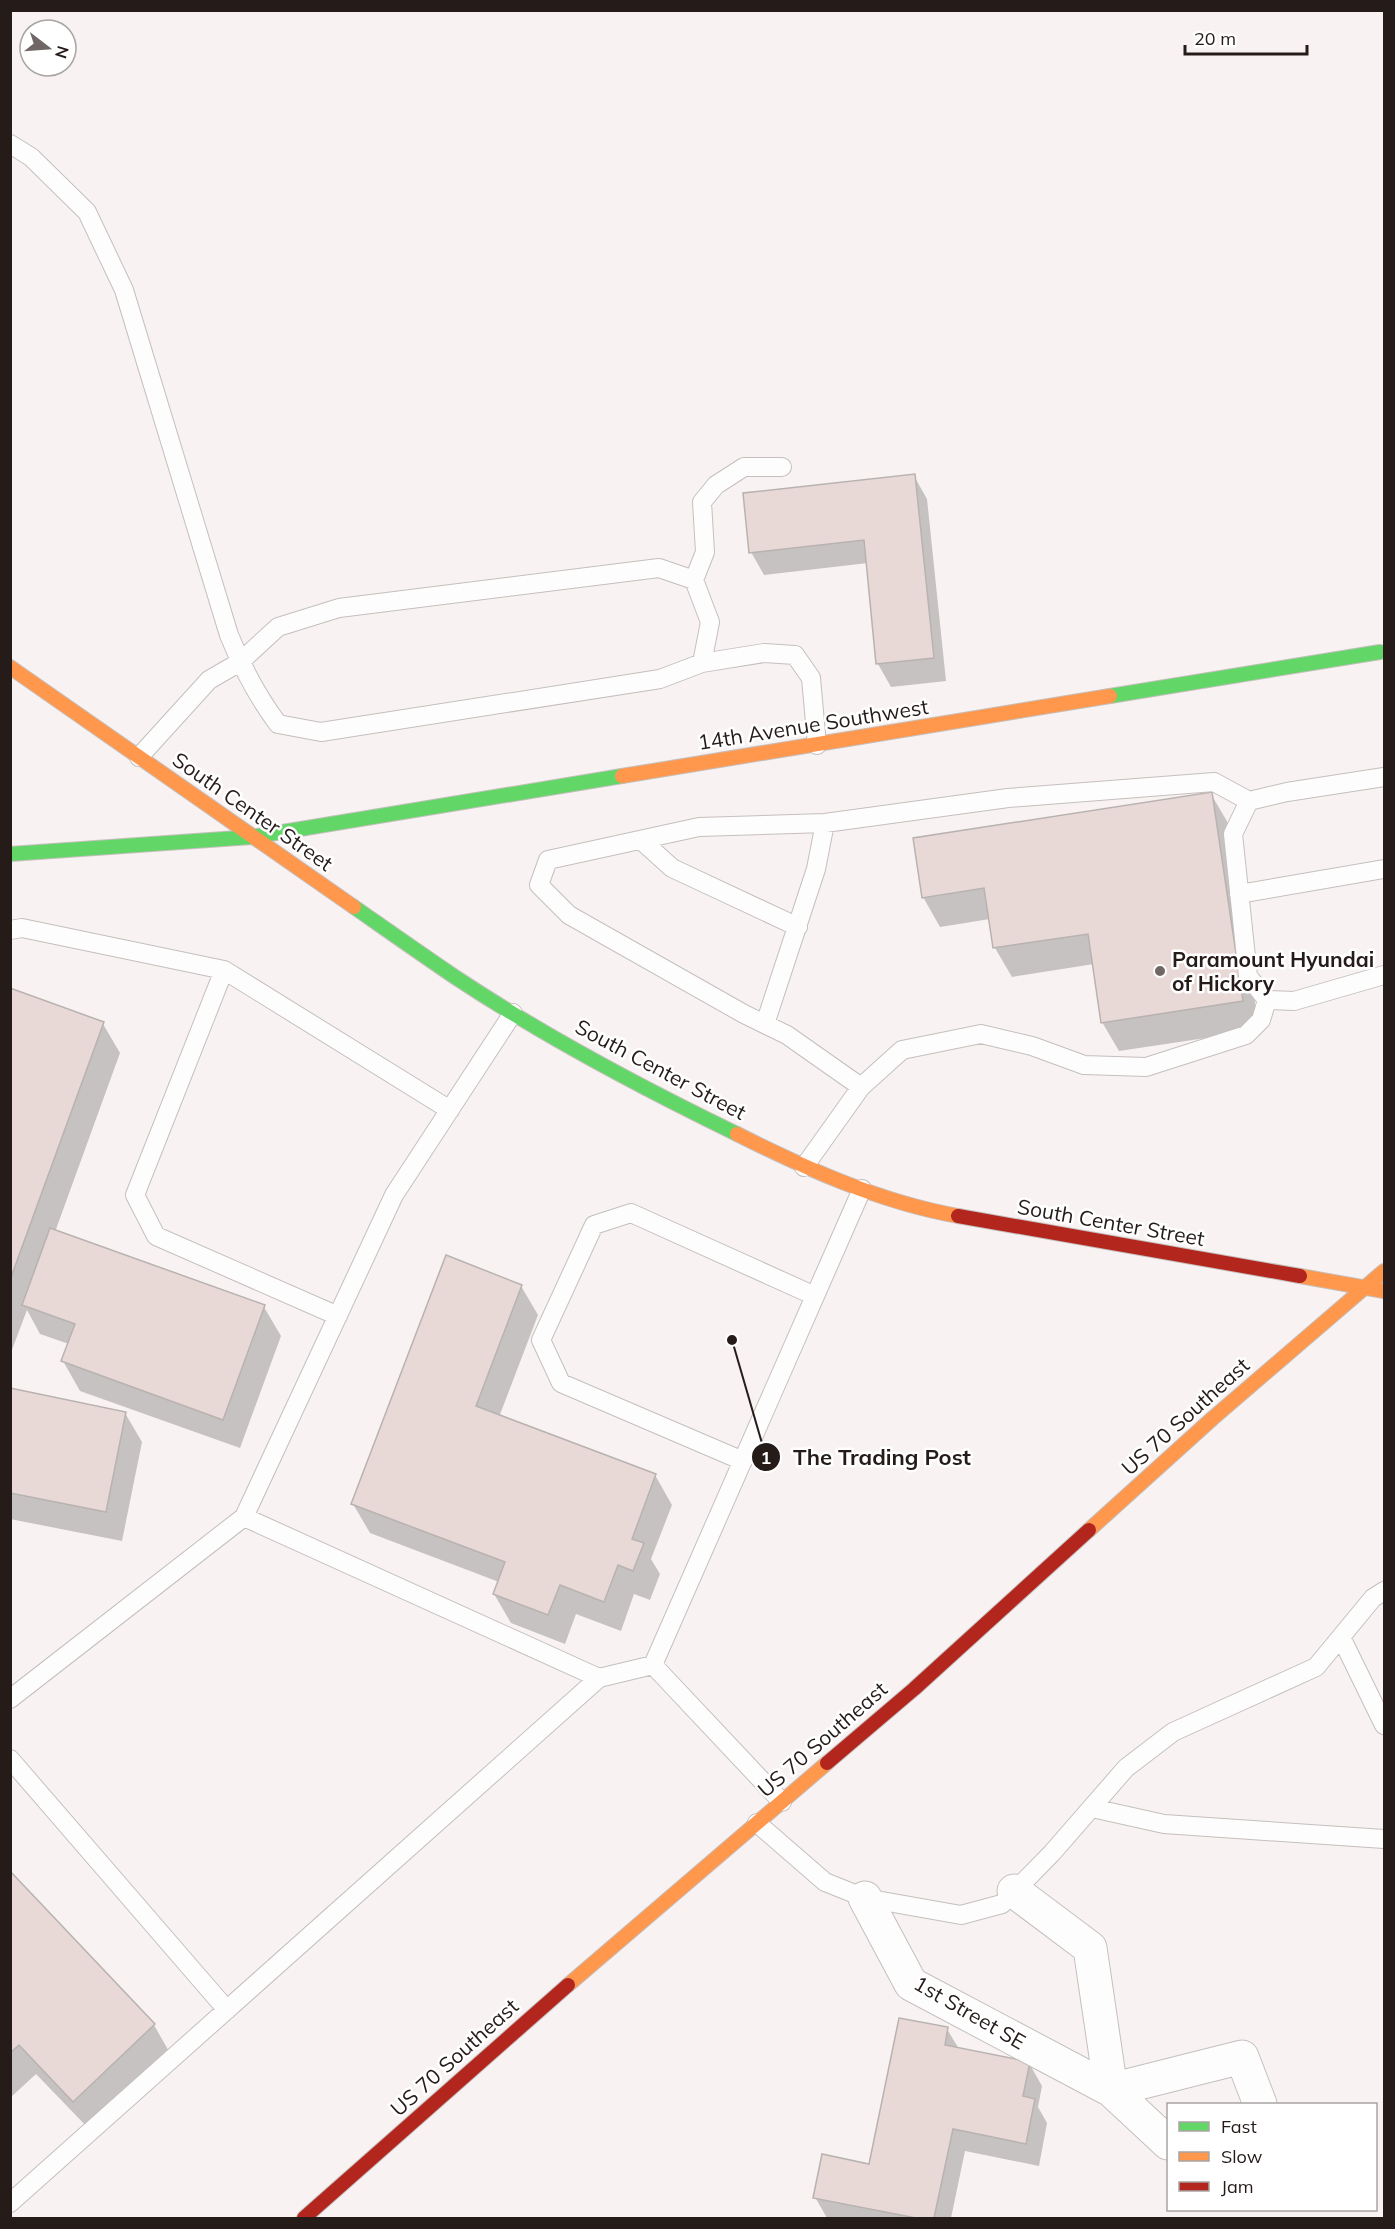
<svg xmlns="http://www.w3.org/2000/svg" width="1395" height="2229" font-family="Mulish,sans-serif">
<rect width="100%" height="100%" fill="#f8f3f2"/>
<path fill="#0003" d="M 914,476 L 927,499 L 946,681 L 891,687 L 878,664 L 868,563 L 764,575 L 751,552 Z
M 1211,794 L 1228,823 L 1259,1030 L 1119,1051 L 1102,1022 L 1094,964 L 1012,977 L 995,948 L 990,919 L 940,927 L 923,897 Z
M 10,989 L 103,1024 L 120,1053 L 55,1232 L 264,1307 L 281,1336 L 240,1448 L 80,1391 L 63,1361 L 69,1344 L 40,1334 L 27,1310 L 10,1355 Z
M 521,1286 L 538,1315 L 499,1417 L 655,1475 L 672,1505 L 651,1559 L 660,1574 L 650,1600 L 634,1594 L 621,1631 L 576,1614 L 565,1644 L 511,1623 L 494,1594 L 499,1582 L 370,1533 L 353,1504 Z
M 10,1390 L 125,1413 L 142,1442 L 122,1541 L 10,1519 Z
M 10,1873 L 154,2025 L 171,2055 L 90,2130 L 36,2074 L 10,2098 Z
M 947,2029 L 959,2049 L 1029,2063 L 1042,2086 L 1038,2107 L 1047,2123 L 1039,2166 L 965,2151 L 951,2218 L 827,2218 L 815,2197 L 871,2166 Z"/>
<path fill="#e8d9d6" stroke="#b8b2b0" stroke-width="1.5" d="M 915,474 L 934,658 L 876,664 L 864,540 L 749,553 L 743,493 Z
M 1212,792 L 1243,1001 L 1101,1023 L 1088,934 L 993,948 L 984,888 L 922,898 L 913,838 Z
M 10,988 L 104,1022 L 10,1280 Z
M 50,1228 L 265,1305 L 223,1420 L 61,1361 L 75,1324 L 22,1305 Z
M 446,1255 L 522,1285 L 476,1406 L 656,1474 L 632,1539 L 644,1543 L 633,1571 L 618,1565 L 604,1602 L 560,1585 L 548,1615 L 493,1594 L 505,1562 L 351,1504 Z
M 10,1388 L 126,1412 L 106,1512 L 10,1493 Z
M 10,1871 L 155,2024 L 73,2102 L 19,2045 L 10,2053 Z
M 899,2018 L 948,2027 L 945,2045 L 1030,2062 L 1023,2096 L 1035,2099 L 1026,2144 L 953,2129 L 934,2218 L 916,2218 L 813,2198 L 822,2154 L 869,2164 Z"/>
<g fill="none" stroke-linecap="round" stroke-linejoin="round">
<g stroke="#c5bfbd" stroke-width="20">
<path id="lane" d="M 10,144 L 31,157 L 87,212 L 124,290 L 229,635 C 242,667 257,696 278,724 L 321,732 L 660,679 L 702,663 L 710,622 L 694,580 L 659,568 L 339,608 L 278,627 L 240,662 L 209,680 L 139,757
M 694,580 L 705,552 L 702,502 L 716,485 L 744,467 L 782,467
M 702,663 L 764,653 L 795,655 L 811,678 L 817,745
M 1384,777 L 1287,792 L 1249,801 L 1233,834 L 1248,976 L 1267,1000 L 1294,1001 L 1384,975
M 641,840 L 672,868 L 798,927
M 1239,894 L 1384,869
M 10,930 L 22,928 L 224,970 L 450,1110
M 224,970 L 135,1195 L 156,1236 L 338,1316
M 765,1024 L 816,869 L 825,823
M 861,1087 L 787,1035 L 744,1014 L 569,915 L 539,885 L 548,860 L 699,827 L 825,823 L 1008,798 L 1214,782 L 1249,801
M 804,1167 L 861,1087 L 902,1050 L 981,1034 L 1032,1046 L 1084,1065 L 1146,1067 L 1246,1035 L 1261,1020 L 1267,1000
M 743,1461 L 561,1383 L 541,1340 L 594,1225 L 631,1213 L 815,1296
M 244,1517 L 599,1678 L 653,1665 L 782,1802
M 1341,1637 L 1384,1725
M 653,1665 L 862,1189
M 10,1699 L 244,1517 L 394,1195 L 513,1013
M 10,1759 L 227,2010
M 1092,1808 L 1164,1824 L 1384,1839
M 757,1823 L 825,1882 L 865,1898 L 961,1915 L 1002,1904 L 1052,1853 L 1126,1768 L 1173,1732 L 1316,1667 L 1373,1598 L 1384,1591
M 10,2203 L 599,1678"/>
</g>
<g stroke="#c5bfbd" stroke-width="35">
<path id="street" d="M 1014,1891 L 1090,1948 L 1111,2090
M 865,1898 L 911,1984 L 1111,2090 L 1168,2143
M 1111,2090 L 1242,2057 L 1260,2104"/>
</g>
<g stroke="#c5bfbd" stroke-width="16">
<path id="fast" d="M 1110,696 L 1380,652
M 10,854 L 252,837 L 622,776
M 354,907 C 387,930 421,954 455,977 C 544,1036 640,1087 737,1134"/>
</g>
<g stroke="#c5bfbd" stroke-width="16">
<path id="slow" d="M 10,667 L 354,907
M 622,776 L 1110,696
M 737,1134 C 807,1169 880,1202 958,1216
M 1300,1276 L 1384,1291
M 1089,1530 L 1213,1418 L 1384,1271
M 568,1985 L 827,1763"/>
</g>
<g stroke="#c5bfbd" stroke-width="16">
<path id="jam" d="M 958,1216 L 1300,1276
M 827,1763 L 914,1689 L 1089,1530
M 304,2218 L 568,1985"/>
</g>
<use href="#lane" stroke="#fefdfd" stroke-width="18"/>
<use href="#street" stroke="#fefdfd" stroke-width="33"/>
<use href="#fast" stroke="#63d668" stroke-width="14"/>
<use href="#slow" stroke="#ff974d" stroke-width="14"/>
<use href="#jam" stroke="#b3261e" stroke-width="14"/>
</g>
<circle fill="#6f6766" stroke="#fff" stroke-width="2" cx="1160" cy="971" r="6"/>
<g text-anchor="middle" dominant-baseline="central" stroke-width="5" stroke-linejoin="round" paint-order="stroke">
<g font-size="21" fill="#251c1a" stroke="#fff">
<text transform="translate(813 724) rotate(-9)">14th Avenue Southwest</text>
<text transform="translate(253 811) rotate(35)">South Center Street</text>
<text transform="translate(661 1069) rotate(28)">South Center Street</text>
<text transform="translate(1111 1222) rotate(10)">South Center Street</text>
<text transform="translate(1185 1416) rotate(-42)">US 70 Southeast</text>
<text transform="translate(822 1739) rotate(-41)">US 70 Southeast</text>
<text transform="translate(970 2012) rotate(30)">1st Street SE</text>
<text transform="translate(454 2057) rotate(-42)">US 70 Southeast</text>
</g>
<g font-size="21" font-weight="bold" fill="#251c1a" stroke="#fff" text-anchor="start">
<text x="1172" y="959">Paramount Hyundai<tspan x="1172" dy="24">of Hickory</tspan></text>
</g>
</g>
<path fill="none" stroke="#251c1a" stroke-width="2" d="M732 1340L766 1457"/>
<g fill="#251c1a" stroke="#fff" stroke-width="2">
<circle cx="732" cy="1340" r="6"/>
<circle cx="766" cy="1457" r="15"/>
</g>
<g font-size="18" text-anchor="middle" font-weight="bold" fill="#fff">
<text x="766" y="1464">1</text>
</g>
<g font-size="22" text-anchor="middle" font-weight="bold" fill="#251c1a" stroke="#fff" stroke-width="5" stroke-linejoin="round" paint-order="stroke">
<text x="882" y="1465">The Trading Post</text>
</g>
<rect width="1395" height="2229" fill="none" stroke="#251c1a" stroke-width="24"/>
<rect x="1167" y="2103" width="210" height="108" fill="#ffffff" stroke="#a8a4a3" stroke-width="1.5"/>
<rect x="1179" y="2122" width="30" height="9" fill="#63d668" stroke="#a8a4a3" stroke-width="1.5"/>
<text x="1221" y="2133" font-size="18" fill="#251c1a">Fast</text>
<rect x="1179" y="2152" width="30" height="9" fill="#ff974d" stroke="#a8a4a3" stroke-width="1.5"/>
<text x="1221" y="2163" font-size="18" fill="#251c1a">Slow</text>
<rect x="1179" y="2182" width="30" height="9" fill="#b3261e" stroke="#a8a4a3" stroke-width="1.5"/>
<text x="1221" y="2193" font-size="18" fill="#251c1a">Jam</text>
<g transform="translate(48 48) rotate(107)"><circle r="28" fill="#ffffff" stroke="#a8a4a3" stroke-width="1.5"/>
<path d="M0-4.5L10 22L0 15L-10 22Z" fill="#6f6766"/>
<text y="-9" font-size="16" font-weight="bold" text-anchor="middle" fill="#251c1a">N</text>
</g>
<path d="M1185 45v9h122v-9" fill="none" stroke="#251c1a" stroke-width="3"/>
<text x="1194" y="45" font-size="18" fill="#251c1a" stroke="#ffffff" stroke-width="4.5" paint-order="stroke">20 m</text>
</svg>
